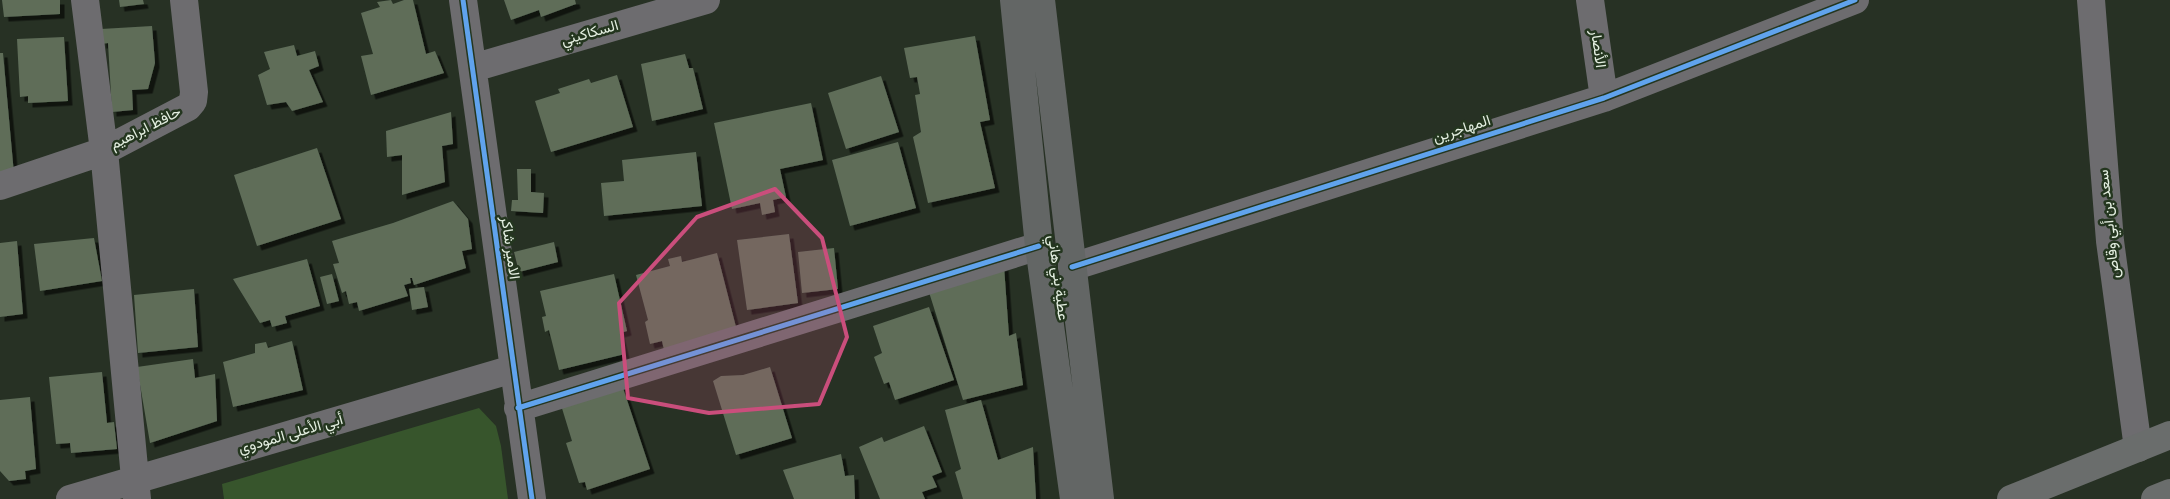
<svg xmlns="http://www.w3.org/2000/svg" width="2170" height="499" font-family="Overpass,Vazirmatn,sans-serif">
<defs>
<filter id="shadow"><feDropShadow dx="4.5" dy="4.5" stdDeviation="0" flood-color="#0009"/></filter>
</defs>
<rect width="100%" height="100%" fill="#273124"/>
<path fill="#37552c" d="M 479,408 L 496,426 L 501,446 L 508,499 L 224,499 L 222,484 Z"/>
<path fill="#5e6d59" filter="url(#shadow)" d="M 2,0 L 60,0 L 60,14 L 4,17 Z
M 119,0 L 143,0 L 144,4 L 120,7 Z
M 391,0 L 393,4 L 404,0 L 413,0 L 426,54 L 435,51 L 444,73 L 371,95 L 361,56 L 373,54 L 361,13 L 380,7 L 377,2 Z
M 504,0 L 575,0 L 576,4 L 541,17 L 539,10 L 511,20 Z
M 152,26 L 155,63 L 148,89 L 132,90 L 133,110 L 112,112 L 108,43 L 102,44 L 101,29 Z
M 975,36 L 990,120 L 980,122 L 995,188 L 928,203 L 913,137 L 921,132 L 915,95 L 920,94 L 917,77 L 910,78 L 904,48 Z
M 64,37 L 68,101 L 28,103 L 28,96 L 20,97 L 17,39 Z
M 294,45 L 297,56 L 315,51 L 319,66 L 309,70 L 323,102 L 292,111 L 286,102 L 267,105 L 258,75 L 270,69 L 264,52 Z
M 0,53 L 3,53 L 14,174 L 0,175 Z
M 685,54 L 689,68 L 693,68 L 703,109 L 652,121 L 641,64 Z
M 617,75 L 633,127 L 551,152 L 535,101 L 560,93 L 558,89 L 589,79 L 591,83 Z
M 881,76 L 899,132 L 846,149 L 828,93 Z
M 811,103 L 823,160 L 780,169 L 786,197 L 773,200 L 775,212 L 762,215 L 760,203 L 732,209 L 714,123 Z
M 451,112 L 453,144 L 442,146 L 445,182 L 402,195 L 402,155 L 387,157 L 386,131 Z
M 898,142 L 916,208 L 850,226 L 832,160 Z
M 317,148 L 341,219 L 257,246 L 234,175 Z
M 696,152 L 702,206 L 604,216 L 601,183 L 624,181 L 622,160 Z
M 517,169 L 531,169 L 531,192 L 544,193 L 543,213 L 511,211 L 512,200 L 518,200 Z
M 453,201 L 468,219 L 472,249 L 462,251 L 466,268 L 414,285 L 412,278 L 410,278 L 411,283 L 404,285 L 408,296 L 359,311 L 357,302 L 349,304 L 346,291 L 342,293 L 333,264 L 339,263 L 332,241 L 393,223 Z
M 789,234 L 798,303 L 747,310 L 737,240 Z
M 94,238 L 102,281 L 40,291 L 34,244 Z
M 17,241 L 23,314 L 0,317 L 0,243 Z
M 554,242 L 558,262 L 519,272 L 514,252 Z
M 834,248 L 838,289 L 802,293 L 798,252 Z
M 717,253 L 736,327 L 664,350 L 662,341 L 650,344 L 645,322 L 648,320 L 636,275 L 670,266 L 668,259 L 681,256 L 682,262 Z
M 307,259 L 320,306 L 285,316 L 287,323 L 272,327 L 270,320 L 260,323 L 233,279 Z
M 1004,266 L 1009,336 L 1016,333 L 1023,385 L 963,400 L 928,289 Z
M 332,274 L 339,301 L 327,304 L 320,277 Z
M 614,274 L 627,331 L 620,333 L 625,354 L 559,370 L 549,330 L 545,332 L 542,317 L 546,316 L 540,291 Z
M 424,287 L 428,307 L 412,310 L 409,289 Z
M 194,289 L 198,347 L 138,353 L 134,295 Z
M 929,307 L 954,380 L 895,400 L 889,382 L 884,384 L 874,357 L 882,353 L 873,326 Z
M 292,341 L 303,390 L 233,407 L 223,362 L 255,353 L 255,344 L 266,342 L 268,348 Z
M 193,359 L 195,378 L 215,374 L 217,421 L 150,443 L 137,367 Z
M 770,367 L 792,438 L 736,455 L 713,381 L 721,376 L 743,375 Z
M 102,372 L 107,423 L 114,422 L 117,449 L 71,453 L 70,443 L 56,444 L 49,377 Z
M 622,385 L 650,469 L 587,490 L 585,482 L 579,483 L 566,443 L 572,441 L 561,405 Z
M 30,397 L 36,469 L 25,471 L 26,479 L 9,481 L 0,471 L 0,400 Z
M 981,400 L 998,460 L 1033,447 L 1036,499 L 963,499 L 955,472 L 961,469 L 945,410 Z
M 924,426 L 942,472 L 932,476 L 937,487 L 922,492 L 925,499 L 880,499 L 859,447 L 882,437 L 884,442 Z
M 841,454 L 845,476 L 854,475 L 855,499 L 794,499 L 783,470 Z"/>
<g fill="none" stroke-linecap="round" stroke-linejoin="round">
<path stroke="#6d6c6f" stroke-width="28" d="M 85,0 L 104,151 L 137,499
M 463,0 L 532,499
M 1590,0 L 1604,98
M 2091,0 L 2110,241 L 2138,448
M 473,68 L 706,0
M 0,186 L 104,151 L 188,107 L 193,101 L 194,92 L 184,0
M 1072,267 L 1604,98 L 1855,0
M 518,408 L 1039,246
M 70,499 L 513,369"/>
<path stroke="#636665" stroke-width="28" d="M 1014,0 L 1039,246 L 1074,499
M 1041,0 L 1100,499"/>
<path stroke="#6a6d6c" stroke-width="28" d="M 2011,499 L 2170,435
M 2155,499 L 2170,493"/>
<g stroke="#24361f" stroke-width="8">
<path id="cycleway" d="M 463,0 L 532,499
M 1072,267 L 1604,98 L 1855,0
M 518,408 L 1039,246"/>
</g>
<use href="#cycleway" stroke="#60a3ed" stroke-width="5"/>
</g>
<path fill="#ca4e7c" fill-opacity="0.2" stroke="#ca4e7c" stroke-width="4" stroke-linejoin="round" d="M 775,189 L 822,238 L 847,337 L 819,404 L 709,413 L 628,398 L 619,303 L 697,217 Z"/>
<g text-anchor="middle" dominant-baseline="central" stroke-width="5" stroke-linejoin="round" paint-order="stroke">
<g font-size="15" fill="#e4efe1" stroke="#24361f">
<text transform="translate(590 34) rotate(-16)">السكاكيني</text>
<text transform="translate(1597 49) rotate(82)">الأنصار</text>
<text transform="translate(146 129) rotate(-27)">حافظ ابراهيم</text>
<text transform="translate(1462 130) rotate(-18)">المهاجرين</text>
<text transform="translate(2110 224) rotate(-96)">سعد بن أبي وقاص</text>
<text transform="translate(509 248) rotate(82)">الامير شاكر</text>
<text transform="translate(1057 278) rotate(83)">عطية بني هاني</text>
<text transform="translate(291 435) rotate(-16)">أبي الأعلى المودوي</text>
</g>
</g>
</svg>
